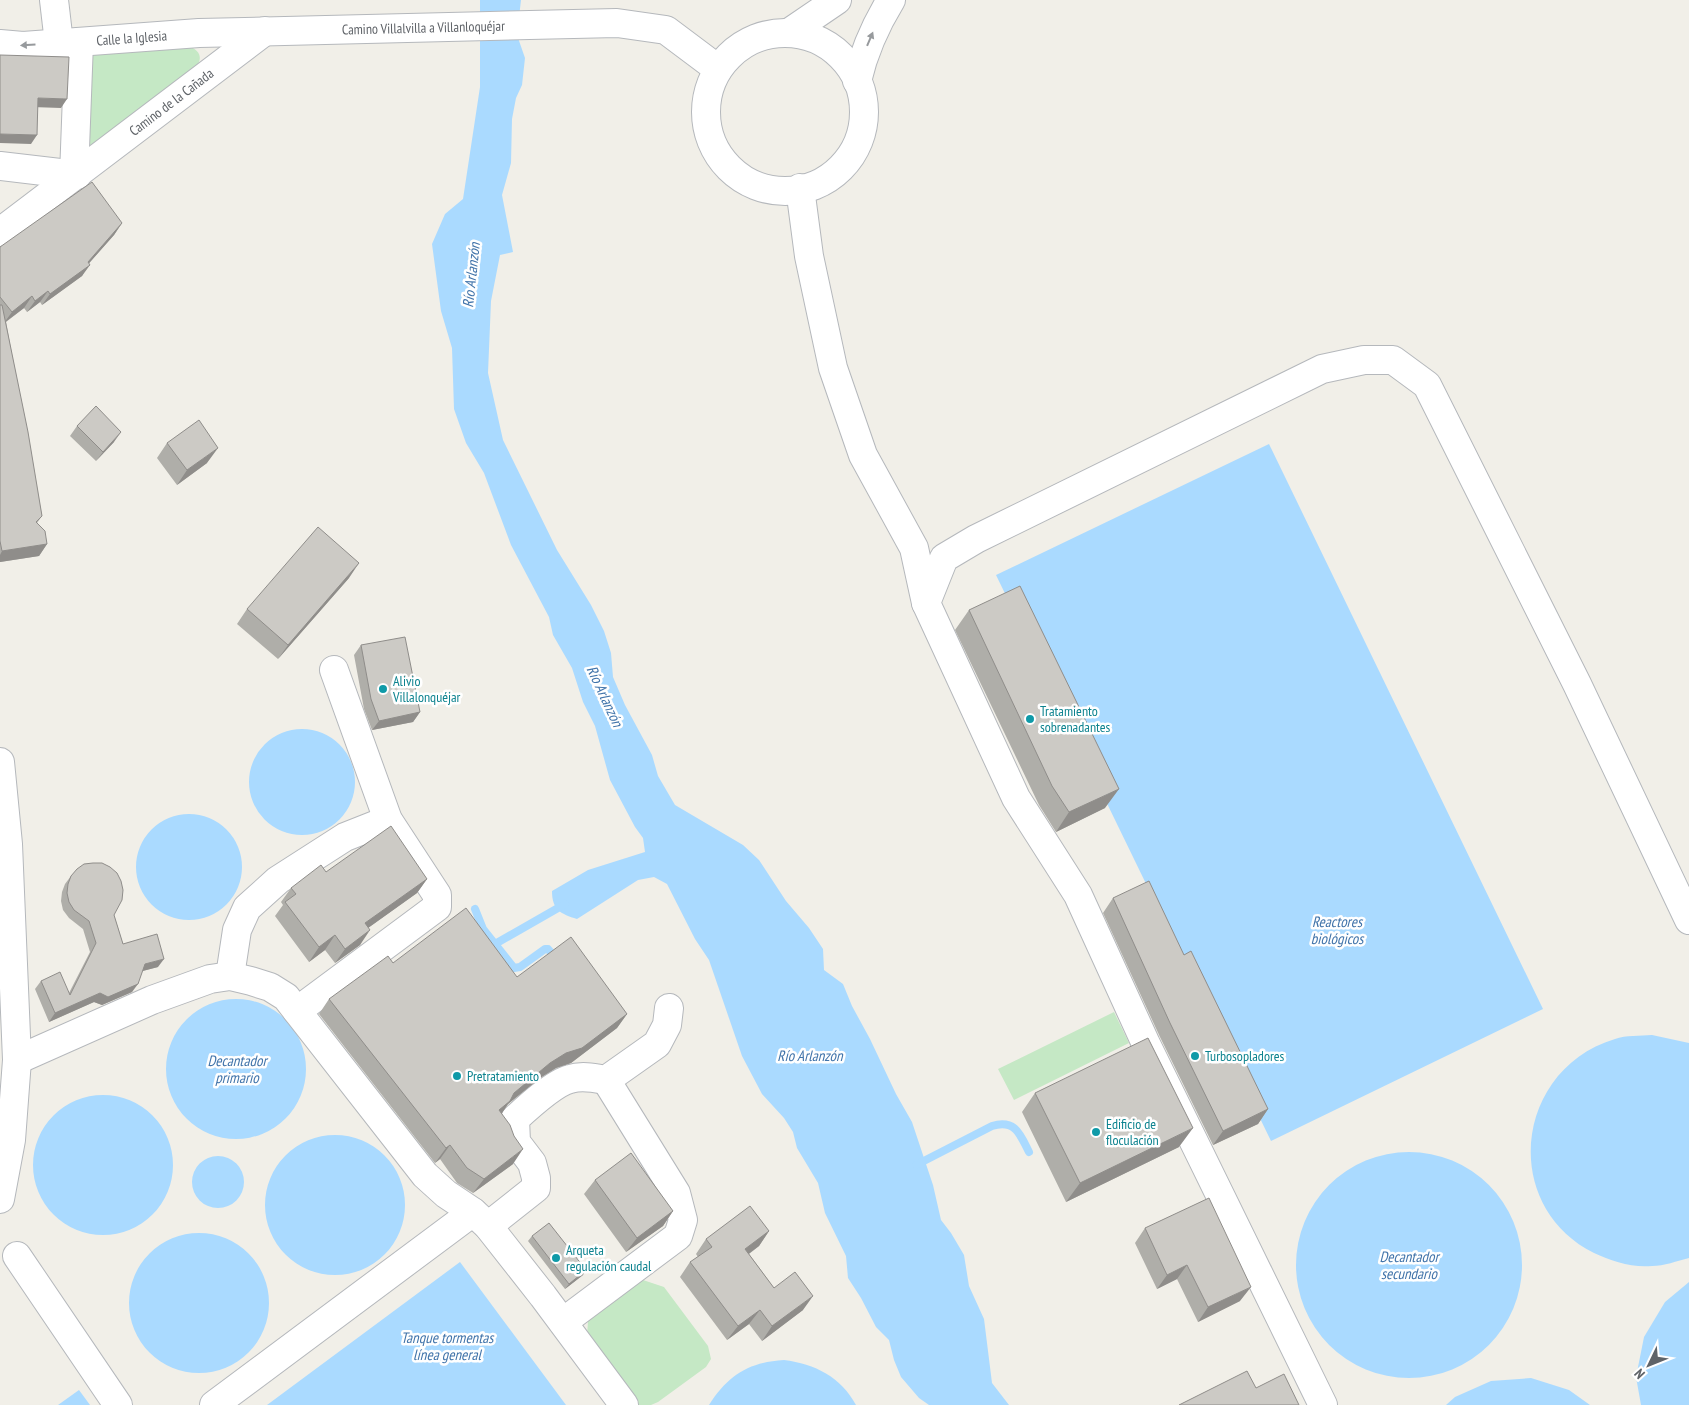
<svg xmlns="http://www.w3.org/2000/svg" width="1689" height="1405" font-family="'PT Sans Narrow',sans-serif">
<rect width="100%" height="100%" fill="#f1efe8"/>
<path fill="#c5e8c5" d="M 187,45 C 204,52 202,60 193,73 L 86,153 L 88,53 Z
M 1114,1012 L 1129,1043 L 1014,1100 L 998,1069 Z
M 643,1280 L 664,1287 L 708,1346 L 711,1359 L 706,1367 L 658,1402 L 651,1405 L 638,1405 L 587,1336 L 588,1321 Z"/>
<path fill="#aadaff" d="M 480,0 L 521,0 L 517,35 L 525,58 L 522,85 L 516,98 L 512,119 L 511,163 L 502,195 L 513,252 L 500,255 L 491,301 L 488,373 L 503,440 L 557,550 L 591,605 L 604,631 L 611,653 L 613,677 L 625,705 L 652,755 L 658,776 L 675,805 L 743,845 L 759,860 L 786,901 L 809,928 L 823,949 L 824,970 L 843,984 L 852,1006 L 870,1039 L 896,1094 L 912,1122 L 933,1185 L 941,1220 L 951,1233 L 964,1255 L 969,1286 L 984,1319 L 992,1383 L 1009,1405 L 929,1405 L 919,1398 L 901,1377 L 894,1360 L 889,1340 L 876,1327 L 861,1298 L 848,1278 L 846,1256 L 825,1213 L 818,1183 L 797,1148 L 793,1132 L 784,1118 L 762,1094 L 742,1056 L 709,960 L 695,939 L 667,884 L 654,877 L 638,880 L 577,919 C 561,914 552,910 552,891 L 588,870 L 645,852 L 643,838 L 635,827 L 610,780 L 595,726 L 583,702 L 572,668 L 553,635 L 549,617 L 511,545 L 484,473 L 466,443 L 454,409 L 452,348 L 441,311 L 432,244 L 445,214 L 463,199 L 480,87 Z
M 1269,444 L 1543,1009 L 1271,1141 L 996,575 Z
M249 782a53 53 0 1 1 106 0a53 53 0 1 1-106 0Z
M136 867a53 53 0 1 1 106 0a53 53 0 1 1-106 0Z
M166 1069a70 70 0 1 1 140 0a70 70 0 1 1-140 0Z
M 1652,1035 L 1689,1043 L 1689,1258 C 1677,1261 1664,1266 1652,1266 C 1632,1268 1611,1261 1594,1253 C 1499,1205 1515,1069 1615,1039 C 1626,1035 1640,1036 1652,1035 Z
M33 1165a70 70 0 1 1 140 0a70 70 0 1 1-140 0Z
M265 1205a70 70 0 1 1 140 0a70 70 0 1 1-140 0Z
M1296 1265a113 113 0 1 1 226 0a113 113 0 1 1-226 0Z
M192 1182a26 26 0 1 1 52 0a26 26 0 1 1-52 0Z
M129 1303a70 70 0 1 1 140 0a70 70 0 1 1-140 0Z
M 460,1262 L 566,1405 L 267,1405 Z
M 1689,1282 L 1689,1405 L 1641,1405 L 1636,1377 L 1644,1337 L 1665,1302 Z
M 784,1360 C 815,1364 841,1377 856,1405 L 709,1405 C 728,1375 749,1362 784,1360 Z
M 1531,1378 L 1569,1390 L 1590,1405 L 1446,1405 L 1455,1397 L 1491,1381 Z
M 79,1390 L 90,1405 L 58,1405 Z"/>
<g fill="none" stroke-linecap="round" stroke-linejoin="round">
<path stroke="#aadaff" stroke-width="8" d="M 475,909 L 483,929 L 514,968 L 520,967 L 545,949 L 548,949 L 554,956
M 495,944 L 565,904
M 916,1165 L 992,1126 C 1015,1119 1020,1134 1029,1152"/>
<g stroke="#b5b8bc" stroke-width="30">
<g id="minor">
<path d="M 54,0 L 59,43"/>
<path d="M 790,32 L 837,0"/>
<circle cx="785" cy="112" r="79"/>
<path id="s1" d="M 0,44 L 23,46 L 199,33 L 617,23 L 666,30 L 718,69"/>
<path d="M 857,81 C 864,51 875,26 891,0"/>
<path d="M 0,166 L 77,175"/>
<path d="M 74,175 L 79,42"/>
<path d="M 800,188 L 809,256 L 833,368 L 863,455 L 914,548 L 926,603"/>
<path id="s2" d="M 0,232 L 265,31"/>
<path d="M 0,762 L 8,844 L 17,1060 L 11,1140 L 0,1199"/>
<path d="M 230,976 L 237,930 L 247,908 L 278,880 L 345,837 L 388,820"/>
<path d="M 297,1011 L 437,907 L 437,895 L 388,820 L 334,670"/>
<path d="M 17,1060 L 152,1000 L 210,979 L 230,976 L 251,981 L 270,987 L 286,997 L 425,1175 L 446,1194 L 473,1212 L 488,1226 L 543,1296 L 624,1405"/>
<path d="M 488,1226 L 536,1188 L 536,1178 L 532,1163 L 516,1142 L 515,1119 C 528,1107 554,1083 570,1079 C 582,1075 595,1078 606,1080 L 657,1044 L 667,1025 L 669,1008"/>
<path d="M 17,1256 L 118,1405"/>
<path d="M 563,1322 L 678,1236 L 683,1220 L 676,1193 L 606,1080"/>
<path d="M 214,1405 L 473,1212"/>
<path d="M 1323,1405 L 1146,1044 L 1078,895 L 1016,798 L 926,603 L 944,558 L 976,539 L 1322,369 L 1364,360 L 1393,360 L 1427,385 L 1577,684 L 1689,920"/>
</g>
</g>
<use href="#minor" stroke="#fff" stroke-width="28"/>
</g>
<path fill="#afaea9" d="M 122,223 L 114,235 L 89,263 L 82,276 L 42,305 L 40,302 L 27,312 L 24,308 L 6,322 L 42,516 L 37,523 L 47,544 L 39,556 L 0,562 L 0,247 Z
M 77,426 L 114,442 L 96,461 L 70,436 Z
M 167,443 L 207,463 L 177,485 L 157,458 Z
M 349,578 L 278,659 L 237,624 L 247,609 Z
M 969,610 L 1105,808 L 1056,832 L 1039,805 L 955,630 Z
M 361,645 L 420,712 L 413,722 L 372,730 L 364,709 L 354,655 Z
M 326,872 L 427,879 L 417,893 L 368,928 L 360,945 L 335,963 L 325,950 L 309,962 L 275,916 L 283,905 L 281,902 L 291,888 Z
M 71,876 L 114,915 L 123,944 L 158,967 L 142,971 L 132,992 L 102,1005 L 94,1002 L 49,1022 L 35,989 L 41,981 L 69,993 L 90,952 L 83,929 L 69,918 L 63,910 L 61,901 L 62,892 L 65,884 Z
M 1113,898 L 1184,955 L 1268,1109 L 1258,1124 L 1213,1145 L 1160,1037 L 1103,913 Z
M 517,977 L 627,1014 L 617,1028 L 571,1063 L 556,1068 L 540,1078 L 508,1104 L 502,1113 L 513,1164 L 473,1193 L 457,1183 L 440,1159 L 435,1163 L 319,1014 L 329,999 Z
M 1035,1093 L 1179,1147 L 1066,1202 L 1022,1112 Z
M 595,1180 L 673,1211 L 663,1226 L 626,1252 L 584,1194 Z
M 1145,1228 L 1240,1301 L 1198,1322 L 1177,1279 L 1157,1289 L 1135,1243 Z
M 769,1231 L 759,1246 L 749,1254 L 774,1288 L 803,1310 L 762,1341 L 749,1324 L 727,1340 L 680,1277 L 690,1262 L 698,1257 L 696,1254 L 706,1239 Z
M 532,1236 L 583,1275 L 565,1289 L 528,1241 Z"/>
<path fill="#8f8d8a" d="M 38,98 L 67,99 L 61,108 L 32,107 Z
M 0,134 L 37,135 L 31,144 L 0,143 Z
M 122,223 L 114,235 L 84,269 L 90,265 L 82,276 L 42,305 L 50,294 L 88,262 Z
M 48,291 L 40,302 L 27,312 L 35,301 Z
M 32,296 L 24,308 L 4,323 L 12,312 Z
M 121,432 L 114,442 L 96,461 L 103,452 Z
M 218,448 L 207,463 L 177,485 L 187,470 Z
M 47,544 L 39,556 L 0,562 L 0,555 L 2,551 Z
M 359,563 L 349,578 L 278,659 L 288,645 Z
M 420,712 L 413,722 L 372,730 L 379,721 Z
M 1119,789 L 1105,808 L 1056,832 L 1069,812 Z
M 427,879 L 417,893 L 354,938 L 365,923 Z
M 370,930 L 360,945 L 335,963 L 345,949 Z
M 335,935 L 325,950 L 309,962 L 319,947 Z
M 164,959 L 158,967 L 139,972 L 145,964 Z
M 138,984 L 132,992 L 102,1005 L 94,1002 L 49,1022 L 55,1013 L 100,993 Z
M 627,1014 L 617,1028 L 571,1063 L 556,1068 L 540,1078 L 508,1104 L 500,1116 L 499,1110 L 514,1093 L 550,1063 Z
M 1268,1109 L 1258,1124 L 1213,1145 L 1223,1131 Z
M 1193,1128 L 1179,1147 L 1066,1202 L 1080,1183 Z
M 450,1145 L 440,1159 L 435,1163 L 446,1148 Z
M 523,1149 L 513,1164 L 473,1193 L 484,1179 Z
M 673,1211 L 663,1226 L 626,1252 L 637,1238 Z
M 769,1231 L 759,1246 L 735,1264 L 745,1249 Z
M 1187,1265 L 1177,1279 L 1157,1289 L 1167,1275 Z
M 586,1270 L 583,1275 L 565,1289 L 569,1284 Z
M 1251,1287 L 1240,1301 L 1198,1322 L 1208,1307 Z
M 813,1296 L 803,1310 L 762,1341 L 772,1326 Z
M 760,1310 L 749,1324 L 727,1340 L 738,1326 Z"/>
<path fill="#cccac5" stroke="#8f8d8a" d="M 0,55 L 69,57 L 67,99 L 38,98 L 37,135 L 0,134 Z
M 92,182 L 122,223 L 88,262 L 90,265 L 50,294 L 48,291 L 35,301 L 32,296 L 12,312 L 0,297 L 0,247 Z
M 0,305 L 2,305 L 28,432 L 42,516 L 36,522 L 45,531 L 47,544 L 2,551 L 0,541 Z
M 96,406 L 121,432 L 103,452 L 77,426 Z
M 199,420 L 218,448 L 187,470 L 167,443 Z
M 318,527 L 359,563 L 288,645 L 247,609 Z
M 1020,586 L 1119,789 L 1069,812 L 1052,786 L 969,610 Z
M 405,637 L 420,712 L 379,721 L 371,699 L 361,645 Z
M 391,826 L 427,879 L 365,923 L 370,930 L 345,949 L 335,935 L 319,947 L 285,902 L 296,894 L 291,888 L 321,865 L 326,872 Z
M 93,863 L 102,863 L 110,867 L 117,873 L 121,881 L 123,890 L 122,900 L 114,915 L 123,944 L 157,934 L 164,959 L 145,964 L 138,984 L 108,997 L 100,993 L 55,1013 L 41,981 L 60,972 L 70,995 L 96,943 L 89,921 L 74,910 L 69,902 L 67,893 L 68,884 L 71,876 L 77,869 L 84,864 Z
M 1149,881 L 1184,955 L 1191,951 L 1268,1109 L 1223,1131 L 1170,1023 L 1113,898 Z
M 466,908 L 517,977 L 571,937 L 627,1014 L 582,1048 L 566,1053 L 550,1063 L 514,1093 L 510,1101 L 499,1110 L 510,1125 L 514,1136 L 523,1149 L 484,1179 L 467,1168 L 450,1145 L 446,1148 L 329,999 L 388,956 L 393,963 Z
M 1148,1038 L 1193,1128 L 1080,1183 L 1035,1093 Z
M 631,1153 L 673,1211 L 637,1238 L 595,1180 Z
M 1209,1198 L 1251,1287 L 1208,1307 L 1187,1265 L 1167,1275 L 1145,1228 Z
M 750,1206 L 769,1231 L 745,1249 L 774,1288 L 795,1272 L 813,1296 L 772,1326 L 760,1310 L 738,1326 L 690,1262 L 712,1247 L 706,1239 Z
M 549,1223 L 586,1270 L 569,1284 L 532,1236 Z
M 1247,1371 L 1256,1388 L 1284,1374 L 1299,1405 L 1179,1405 Z"/>
<defs><path id="oneway-solid" d="M-6-.8H1V-3.2L6.5 0L1 3.2V.8H-6Z" transform="scale(1.25)"/></defs>
<g fill="#979a9d">
<use href="#oneway-solid" transform="translate(870 39) rotate(-67)"/>
<use href="#oneway-solid" transform="translate(28 45) rotate(177)"/>
</g>
<g fill="#0f9aa8" stroke="#fff" stroke-width="2">
<circle cx="383" cy="689" r="5"/>
<circle cx="1030" cy="719" r="5"/>
<circle cx="1195" cy="1056" r="5"/>
<circle cx="457" cy="1076" r="5"/>
<circle cx="1096" cy="1132" r="5"/>
<circle cx="556" cy="1258" r="5"/>
</g>
<g text-anchor="middle" dominant-baseline="central" stroke-width="5" stroke-linejoin="round" paint-order="stroke">
<g font-size="14" fill="#5f6368" stroke="#fff">
<text stroke="none"><textPath href="#s1" startOffset="424">Camino Villalvilla a Villanloquéjar</textPath></text>
<text stroke="none"><textPath href="#s1" startOffset="132">Calle la Iglesia</textPath></text>
<text stroke="none"><textPath href="#s2" startOffset="215">Camino de la Cañada</textPath></text>
</g>
<g font-size="14" fill="#0d838f" stroke="#fff" text-anchor="start">
<text x="393" y="681">Alivio<tspan x="393" dy="16">Villalonquéjar</tspan></text>
<text x="1040" y="711">Tratamiento<tspan x="1040" dy="16">sobrenadantes</tspan></text>
<text x="1205" y="1056">Turbosopladores</text>
<text x="467" y="1076">Pretratamiento</text>
<text x="1106" y="1124">Edificio de<tspan x="1106" dy="16">floculación</tspan></text>
<text x="566" y="1250">Arqueta<tspan x="566" dy="16">regulación caudal</tspan></text>
</g>
<g font-size="15" font-style="italic" fill="#4174aa" stroke="#fff">
<text transform="translate(471 275) rotate(-84)">Río Arlanzón</text>
<text transform="translate(605 696) rotate(65)">Río Arlanzón</text>
<text x="1337" y="921">Reactores<tspan x="1337" dy="17">biológicos</tspan></text>
<text x="810" y="1055">Río Arlanzón</text>
<text x="237" y="1060">Decantador<tspan x="237" dy="17">primario</tspan></text>
<text x="1409" y="1256">Decantador<tspan x="1409" dy="17">secundario</tspan></text>
<text x="447" y="1337">Tanque tormentas<tspan x="447" dy="17">línea general</tspan></text>
</g>
</g>
<g transform="translate(1649 1365) rotate(227)" stroke="#ffffff" stroke-width="4" paint-order="stroke">
<path d="M0-4L9 19L0 12L-9 19Z" fill="#5f6368"/>
<text y="-8" font-size="14" font-weight="bold" text-anchor="middle" fill="#5f6368">N</text>
</g>
</svg>
